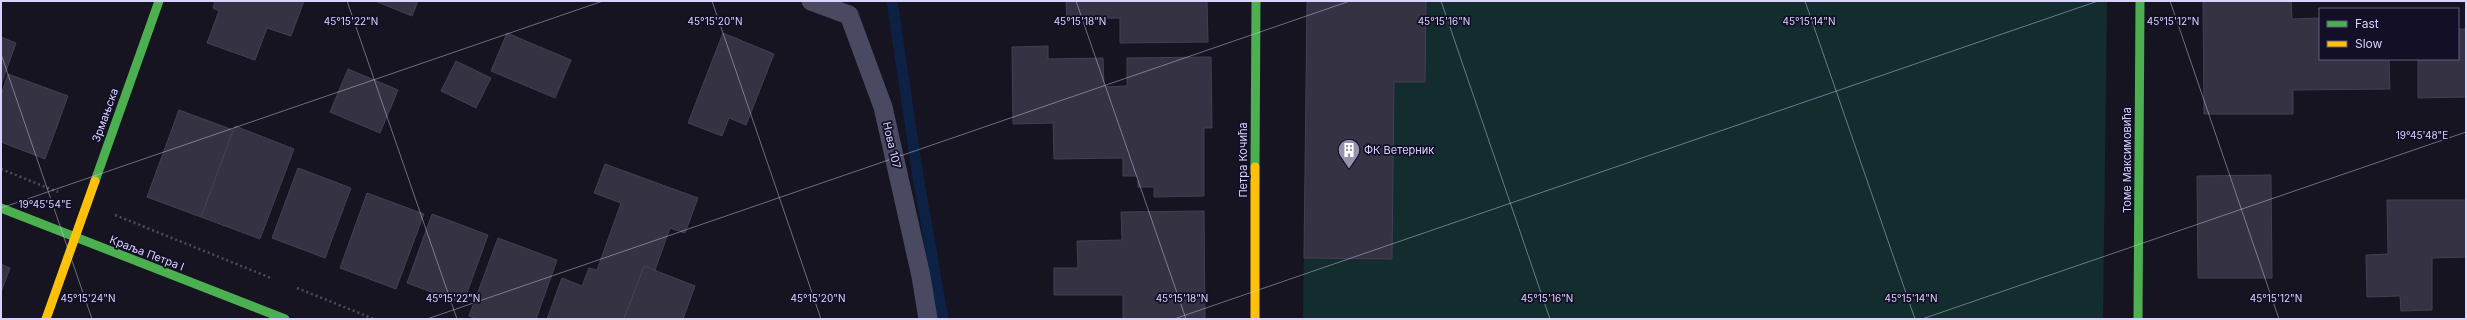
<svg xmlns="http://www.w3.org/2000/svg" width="2467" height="320" font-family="Inter,sans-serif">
<rect width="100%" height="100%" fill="#161421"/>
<path fill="#132c2d" d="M 1307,1 L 2107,1 L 2103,319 L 1303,319 Z"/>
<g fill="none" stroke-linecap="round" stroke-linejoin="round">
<path stroke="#0d2144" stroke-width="11" d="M 892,1 L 917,170 L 943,319"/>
</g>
<path fill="#343243" stroke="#433f54" d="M 215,1 L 304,1 L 291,36 L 267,28 L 255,60 L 207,43 L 219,11 L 213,8 Z
M 375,1 L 418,1 L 412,16 Z
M 1066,1 L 1207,1 L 1208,42 L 1120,43 L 1120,18 L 1067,19 Z
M 1307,1 L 1426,1 L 1425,82 L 1394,82 L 1392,259 L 1304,258 Z
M 2203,1 L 2291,1 L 2292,19 L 2320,18 L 2320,59 L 2389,59 L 2390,89 L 2293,90 L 2293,114 L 2204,114 Z
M 2458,29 L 2466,29 L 2466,97 L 2418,98 L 2418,59 L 2458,59 Z
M 507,33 L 571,60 L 555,98 L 491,71 Z
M 723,33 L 774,54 L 746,125 L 729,118 L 722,136 L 688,123 Z
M 1,37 L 16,43 L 1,85 Z
M 1048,46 L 1048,59 L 1103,58 L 1104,87 L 1127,86 L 1127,58 L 1211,57 L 1212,128 L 1204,128 L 1204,196 L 1154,197 L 1154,187 L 1138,187 L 1138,176 L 1123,176 L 1123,158 L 1054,159 L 1053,123 L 1013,124 L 1012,47 Z
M 456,61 L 491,78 L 476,108 L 441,91 Z
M 348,69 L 398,90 L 380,133 L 330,112 Z
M 8,74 L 68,96 L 45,159 L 1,142 L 1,95 Z
M 179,110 L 233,130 L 201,217 L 147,197 Z
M 235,126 L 294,149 L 260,239 L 201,217 Z
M 605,164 L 698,198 L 685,233 L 670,228 L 655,270 L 644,266 L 624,319 L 547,319 L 562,278 L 582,286 L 589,268 L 597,270 L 621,203 L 594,193 Z
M 298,168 L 351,188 L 325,258 L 272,238 Z
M 2271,175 L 2272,278 L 2198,278 L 2197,176 Z
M 367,193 L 424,214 L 396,289 L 340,268 Z
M 2387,200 L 2466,200 L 2466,257 L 2432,258 L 2432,310 L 2401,311 L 2400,296 L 2367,297 L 2366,255 L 2388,254 Z
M 1204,211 L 1205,319 L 1123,319 L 1123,295 L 1054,295 L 1054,268 L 1078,268 L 1077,241 L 1122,240 L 1121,212 Z
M 432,214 L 488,235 L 463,304 L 407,283 Z
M 498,238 L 557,260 L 536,319 L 477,319 L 469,316 Z
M 1,264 L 10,268 L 1,292 Z
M 644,266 L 695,286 L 683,319 L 624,319 Z"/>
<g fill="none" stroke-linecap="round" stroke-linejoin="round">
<path stroke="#44505f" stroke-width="2.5" stroke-dasharray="2 3" stroke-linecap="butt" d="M 1,169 L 58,192
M 115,215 L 271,278
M 297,288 L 374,319"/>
<path stroke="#4a4962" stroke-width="19" d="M 811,1 L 849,15 L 883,107 L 921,276 L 928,319"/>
<path stroke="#4caf50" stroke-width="9" d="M 1255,167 L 1256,1
M 95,181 L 159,1
M 1,208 L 285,319
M 2138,319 L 2140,1"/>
<path stroke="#ffc107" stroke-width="9" d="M 46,319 L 95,181
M 1255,319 L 1255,167"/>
</g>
<path fill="none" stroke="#d9d4ff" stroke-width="1" stroke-opacity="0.45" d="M 347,1 L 457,319M 712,1 L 821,319M 1076,1 L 1186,319M 1441,1 L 1550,319M 1805,1 L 1915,319M 2170,1 L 2279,319M 1,54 L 92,319M 1,208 L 603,1M 427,319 L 1350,1M 1174,319 L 2098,1M 1922,319 L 2466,132"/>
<defs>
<g id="building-pin" transform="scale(1.15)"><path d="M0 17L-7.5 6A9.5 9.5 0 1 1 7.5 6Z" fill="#9591b1" stroke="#130f26"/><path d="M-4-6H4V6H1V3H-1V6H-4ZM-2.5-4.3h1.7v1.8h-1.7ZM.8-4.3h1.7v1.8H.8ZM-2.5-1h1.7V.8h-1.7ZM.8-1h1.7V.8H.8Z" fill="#fff"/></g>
</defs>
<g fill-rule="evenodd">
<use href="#building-pin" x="1349" y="150"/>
</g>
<g text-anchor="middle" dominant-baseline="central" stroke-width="3.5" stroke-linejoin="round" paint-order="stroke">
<g font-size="11" fill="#d9d4ff" stroke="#130f26">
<text transform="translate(105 115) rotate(-70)">Зрмањска</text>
<text transform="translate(892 145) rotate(77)">Нова 107</text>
<text transform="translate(1243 160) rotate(-90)">Петра Кочића</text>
<text transform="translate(2127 160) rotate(-90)">Томе Максимовића</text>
<text transform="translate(147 253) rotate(21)">Краља Петра I</text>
</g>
<g font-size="11" fill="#d9d4ff" stroke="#130f26" text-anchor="start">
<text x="1364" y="150">ФК Ветерник</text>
</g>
</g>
<g font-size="10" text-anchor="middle" fill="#d9d4ff" stroke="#130f26" stroke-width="3.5" stroke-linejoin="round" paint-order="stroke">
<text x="351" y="25">45°15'22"N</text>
<text x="1080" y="25">45°15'18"N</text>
<text x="1444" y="25">45°15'16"N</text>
<text x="1809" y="25">45°15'14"N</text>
<text x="2173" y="25">45°15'12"N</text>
<text x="715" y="25">45°15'20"N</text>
<text x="2422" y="139">19°45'48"E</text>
<text x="45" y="208">19°45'54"E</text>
<text x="88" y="302">45°15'24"N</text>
<text x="453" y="302">45°15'22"N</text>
<text x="818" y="302">45°15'20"N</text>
<text x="1182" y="302">45°15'18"N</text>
<text x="1547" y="302">45°15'16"N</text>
<text x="1911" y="302">45°15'14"N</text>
<text x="2276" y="302">45°15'12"N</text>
</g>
<rect width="2467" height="320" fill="none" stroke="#d9d4ff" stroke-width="4"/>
<rect x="2319" y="8" width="140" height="52" fill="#130f26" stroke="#625e7d"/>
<rect x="2327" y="21" width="20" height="6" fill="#4caf50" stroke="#625e7d"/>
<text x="2355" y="28" font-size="12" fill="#d9d4ff">Fast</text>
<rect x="2327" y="41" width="20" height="6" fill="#ffc107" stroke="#625e7d"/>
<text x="2355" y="48" font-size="12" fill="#d9d4ff">Slow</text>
</svg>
